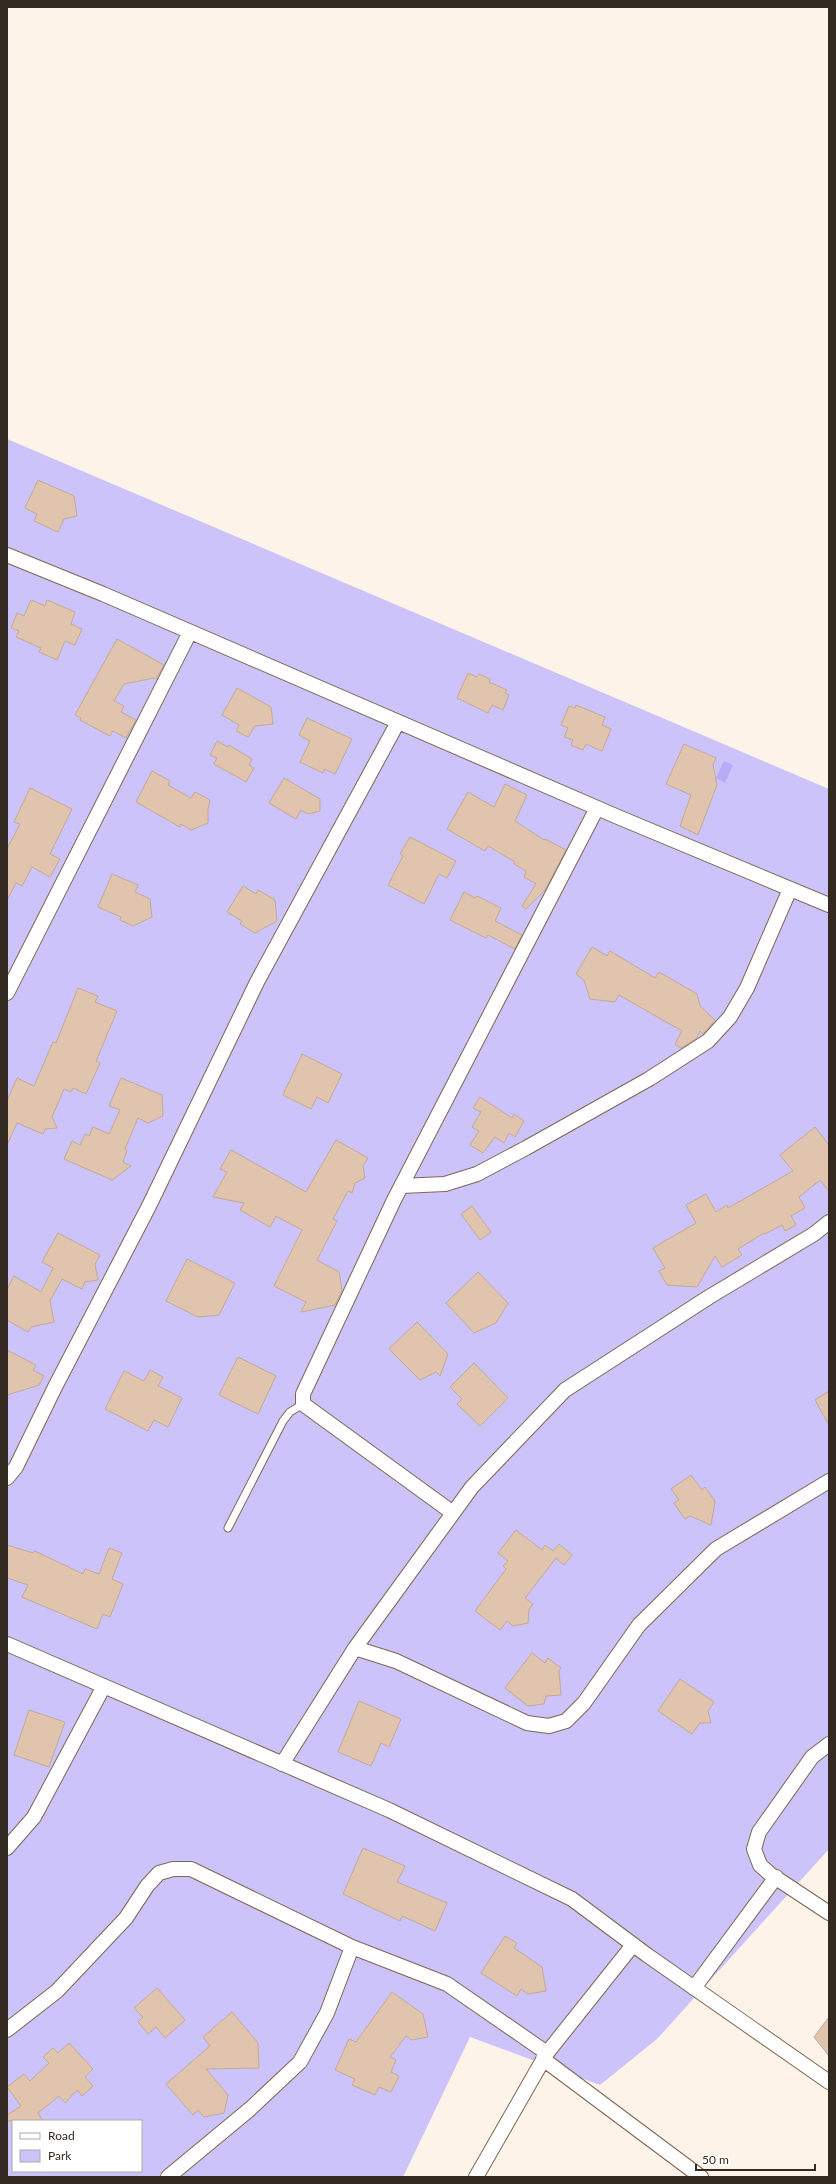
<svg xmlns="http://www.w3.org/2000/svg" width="836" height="2184" font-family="Lato,sans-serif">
<rect width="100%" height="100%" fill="#fef3e9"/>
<path fill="#cbc3f9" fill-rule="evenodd" d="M 7,439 L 829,789 L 829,1849 L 657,2039 L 600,2085 L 470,2037 L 403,2177 L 7,2177 ZM 13,2121 L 141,2121 L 141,2171 L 13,2171 Z"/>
<path fill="#b8abf8" d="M 724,761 L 733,765 L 725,783 L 716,778 Z"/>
<path fill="#e0c4ae" stroke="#c4a993" d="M 38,480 L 74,496 L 77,516 L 64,519 L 58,532 L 34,521 L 37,514 L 25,508 Z
M 31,600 L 45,606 L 47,600 L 75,612 L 71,624 L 82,629 L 75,645 L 65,641 L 57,660 L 39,652 L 41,648 L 16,637 L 19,631 L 11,628 L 17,613 L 24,616 Z
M 117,639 L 164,665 L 156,679 L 154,678 L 124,684 L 114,701 L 124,706 L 121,712 L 136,720 L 126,738 L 113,731 L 110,736 L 80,720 L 81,718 L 75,715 Z
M 468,673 L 477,677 L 479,674 L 490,679 L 489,682 L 507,690 L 505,693 L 509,695 L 503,710 L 492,705 L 488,713 L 457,698 Z
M 237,688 L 271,707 L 273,724 L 255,726 L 248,737 L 236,731 L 239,725 L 222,715 Z
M 576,705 L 605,717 L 602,725 L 611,729 L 602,751 L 586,744 L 583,750 L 571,745 L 573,740 L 564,737 L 568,728 L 561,725 L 569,706 L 575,708 Z
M 307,718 L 352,739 L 335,774 L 324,769 L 323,773 L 300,762 L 310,741 L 299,735 Z
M 217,741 L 228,747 L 229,745 L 252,759 L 249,765 L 254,768 L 246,782 L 214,764 L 217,758 L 210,755 Z
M 684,744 L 716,758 L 713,765 L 717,785 L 698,835 L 680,826 L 691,795 L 666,784 Z
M 152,771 L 170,781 L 168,785 L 191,798 L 195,792 L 210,800 L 208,809 L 208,823 L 191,830 L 181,824 L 180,827 L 136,802 Z
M 284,778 L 320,799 L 320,811 L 308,814 L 301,810 L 296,819 L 269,803 Z
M 505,784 L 527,795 L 515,821 L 544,840 L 545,839 L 566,850 L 545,890 L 526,909 L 522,906 L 536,884 L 524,877 L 526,871 L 514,864 L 515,862 L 488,846 L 485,851 L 447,829 L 468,792 L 494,807 Z
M 30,788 L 72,809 L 50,854 L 60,859 L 50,877 L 32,867 L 22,886 L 16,883 L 7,900 L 7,849 L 20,824 L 14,822 Z
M 410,837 L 456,861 L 447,878 L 439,874 L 424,904 L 388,885 L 403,856 L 400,854 Z
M 112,874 L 138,885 L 135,892 L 150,899 L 152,917 L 133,926 L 120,920 L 121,917 L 98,907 Z
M 243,886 L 256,894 L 258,890 L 275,900 L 277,921 L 255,933 L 240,924 L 242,921 L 227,912 Z
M 464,892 L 475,898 L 477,896 L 501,908 L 495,921 L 522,935 L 515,949 L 488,935 L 486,938 L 450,920 Z
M 592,947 L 607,956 L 610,951 L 655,978 L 659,972 L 697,994 L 700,1006 L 715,1020 L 703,1034 L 700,1031 L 696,1039 L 681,1048 L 675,1044 L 682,1031 L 619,995 L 615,1002 L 590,999 L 584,980 L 576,974 Z
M 78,988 L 98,996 L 95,1002 L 117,1011 L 96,1061 L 100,1063 L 86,1094 L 73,1088 L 71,1092 L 64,1089 L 52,1117 L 57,1128 L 45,1129 L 43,1134 L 17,1123 L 7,1145 L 7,1101 L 17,1078 L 34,1086 L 53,1042 L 56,1043 Z
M 302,1054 L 342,1074 L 328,1103 L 317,1097 L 311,1109 L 283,1095 Z
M 121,1078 L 162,1095 L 163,1116 L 148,1123 L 138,1118 L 125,1149 L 127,1151 L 123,1162 L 131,1166 L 112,1180 L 64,1159 L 72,1141 L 80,1145 L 85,1134 L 89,1136 L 93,1127 L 109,1134 L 120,1110 L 109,1106 Z
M 480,1097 L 512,1118 L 514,1114 L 524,1121 L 515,1137 L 509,1133 L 504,1143 L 495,1137 L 483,1153 L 470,1145 L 479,1131 L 472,1127 L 481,1112 L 473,1108 Z
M 815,1127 L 829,1145 L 829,1191 L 820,1180 L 799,1197 L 805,1208 L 791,1216 L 796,1225 L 785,1231 L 782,1225 L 765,1234 L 764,1233 L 738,1249 L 742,1255 L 722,1267 L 715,1256 L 697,1287 L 667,1285 L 659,1271 L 665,1268 L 653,1248 L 696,1223 L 686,1205 L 706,1194 L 716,1212 L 727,1205 L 728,1208 L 793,1171 L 780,1155 Z
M 336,1140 L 368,1158 L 363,1166 L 365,1178 L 355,1183 L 352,1193 L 348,1191 L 333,1219 L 337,1221 L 317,1260 L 339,1272 L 342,1290 L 335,1305 L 301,1312 L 306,1302 L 274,1286 L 302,1230 L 276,1216 L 270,1227 L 240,1210 L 244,1203 L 213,1197 L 227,1172 L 220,1169 L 231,1150 L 306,1192 Z
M 472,1206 L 491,1232 L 480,1240 L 461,1214 Z
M 58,1233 L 100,1255 L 95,1264 L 98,1280 L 85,1282 L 82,1289 L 62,1279 L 50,1301 L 54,1322 L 31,1327 L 28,1332 L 7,1320 L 7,1290 L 14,1276 L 41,1292 L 53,1268 L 42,1262 Z
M 187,1259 L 235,1283 L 219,1315 L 198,1317 L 166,1301 Z
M 478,1272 L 508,1303 L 496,1323 L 474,1333 L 446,1303 Z
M 417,1322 L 448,1354 L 440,1376 L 436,1372 L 420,1380 L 389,1349 Z
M 7,1350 L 36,1365 L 33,1370 L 44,1376 L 39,1385 L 7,1395 Z
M 238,1357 L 276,1376 L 258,1414 L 219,1395 Z
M 474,1363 L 508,1398 L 480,1426 L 457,1404 L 462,1399 L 450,1387 Z
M 150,1370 L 163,1377 L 158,1386 L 182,1398 L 168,1427 L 154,1420 L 148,1431 L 105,1409 L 124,1371 L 144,1381 Z
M 829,1391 L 829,1425 L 815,1400 Z
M 691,1475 L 702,1490 L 705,1487 L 715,1501 L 711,1525 L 690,1516 L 685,1519 L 674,1503 L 679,1500 L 671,1489 Z
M 516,1530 L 542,1550 L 545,1545 L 553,1551 L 559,1544 L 572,1555 L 564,1565 L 556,1558 L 525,1598 L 533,1604 L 529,1610 L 528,1623 L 513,1626 L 507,1621 L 500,1630 L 475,1611 L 506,1569 L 503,1566 L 508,1561 L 498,1553 Z
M 7,1545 L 33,1553 L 35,1551 L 83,1574 L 85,1569 L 99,1574 L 109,1548 L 122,1553 L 112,1579 L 123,1584 L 110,1617 L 103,1614 L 97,1629 L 22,1597 L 28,1585 L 7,1578 Z
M 532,1653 L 545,1663 L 548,1658 L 561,1668 L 559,1671 L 561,1695 L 546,1696 L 544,1704 L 528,1706 L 505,1688 Z
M 680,1679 L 714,1702 L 708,1711 L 711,1723 L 700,1723 L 692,1734 L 658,1711 Z
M 359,1701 L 401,1719 L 389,1747 L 381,1743 L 371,1766 L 338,1752 Z
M 29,1710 L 65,1722 L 49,1767 L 14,1755 Z
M 363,1848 L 405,1866 L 397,1882 L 447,1903 L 435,1931 L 402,1916 L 400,1921 L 343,1894 Z
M 505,1936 L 517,1943 L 514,1948 L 542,1967 L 546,1991 L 528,1994 L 521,1989 L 517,1996 L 481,1973 Z
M 157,1988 L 185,2020 L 165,2038 L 156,2027 L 148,2034 L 138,2022 L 143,2017 L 134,2008 Z
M 392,1992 L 423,2014 L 428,2037 L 412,2040 L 406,2036 L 390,2057 L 396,2060 L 391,2072 L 399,2076 L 391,2092 L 379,2087 L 375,2095 L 352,2085 L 355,2079 L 335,2070 L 349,2039 L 356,2042 Z
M 232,2012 L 258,2043 L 259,2068 L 206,2069 L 228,2095 L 224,2113 L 204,2117 L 198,2110 L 193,2115 L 166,2084 L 210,2046 L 203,2037 Z
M 829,2017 L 829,2056 L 814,2037 Z
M 69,2043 L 93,2069 L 85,2077 L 93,2086 L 82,2096 L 77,2090 L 65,2103 L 59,2096 L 38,2113 L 43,2121 L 7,2121 L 7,2115 L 21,2106 L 7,2087 L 24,2074 L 30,2081 L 49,2063 L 43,2057 L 53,2048 L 58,2053 Z"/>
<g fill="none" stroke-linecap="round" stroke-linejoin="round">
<g stroke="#7f6652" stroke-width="9">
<path id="lane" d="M 228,1528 L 283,1421 L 290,1412 L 303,1404"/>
</g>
<g stroke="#7f6652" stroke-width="16">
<path id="street" d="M 7,555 L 103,594 L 618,817 L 829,905
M 7,993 L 190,632
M 401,1186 L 445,1184 L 477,1174 L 526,1148 L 649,1079 L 708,1041 L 730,1017 L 747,988 L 790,889
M 7,1478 L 16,1467 L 55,1387 L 149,1206 L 257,982 L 398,722
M 453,1513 L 303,1404 L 303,1394 L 394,1200 L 597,808
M 7,1644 L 389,1810 L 572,1899 L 647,1955 L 829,2082
M 355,1648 L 396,1661 L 527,1723 L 549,1726 L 566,1721 L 584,1703 L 639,1625 L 716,1549 L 829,1481
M 829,1744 L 812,1757 L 759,1832 L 754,1849 L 760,1865 L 770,1874 L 829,1913
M 282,1764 L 355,1648 L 472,1487 L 565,1390 L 709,1297 L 814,1234 L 829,1222
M 7,1848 L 34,1817 L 104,1686
M 694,1988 L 776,1877
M 7,2030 L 57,1991 L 126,1918 L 147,1886 L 159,1873 L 173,1869 L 191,1869 L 352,1947 L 447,1984 L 547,2053
M 543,2059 L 701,2177
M 168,2177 L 250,2109 L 300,2062 L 327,2013 L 352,1947
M 476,2177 L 547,2053 L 633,1945"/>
</g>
<use href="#lane" stroke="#fff" stroke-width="7"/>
<use href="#street" stroke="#fff" stroke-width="14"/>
</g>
<rect width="836" height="2184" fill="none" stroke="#352a21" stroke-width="16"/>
<rect x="12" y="2120" width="130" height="52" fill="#ffffff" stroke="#aeaaa6"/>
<rect x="20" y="2133" width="20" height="6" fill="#ffffff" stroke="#aeaaa6"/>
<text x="48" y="2140" font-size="12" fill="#352a21">Road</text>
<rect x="20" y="2150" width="20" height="12" fill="#cbc3f9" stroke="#aeaaa6"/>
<text x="48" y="2160" font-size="12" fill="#352a21">Park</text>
<path d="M696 2164v6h119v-6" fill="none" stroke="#352a21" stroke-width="2"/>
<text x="702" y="2164" font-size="12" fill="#352a21" stroke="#ffffff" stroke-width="3" paint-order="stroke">50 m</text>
</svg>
